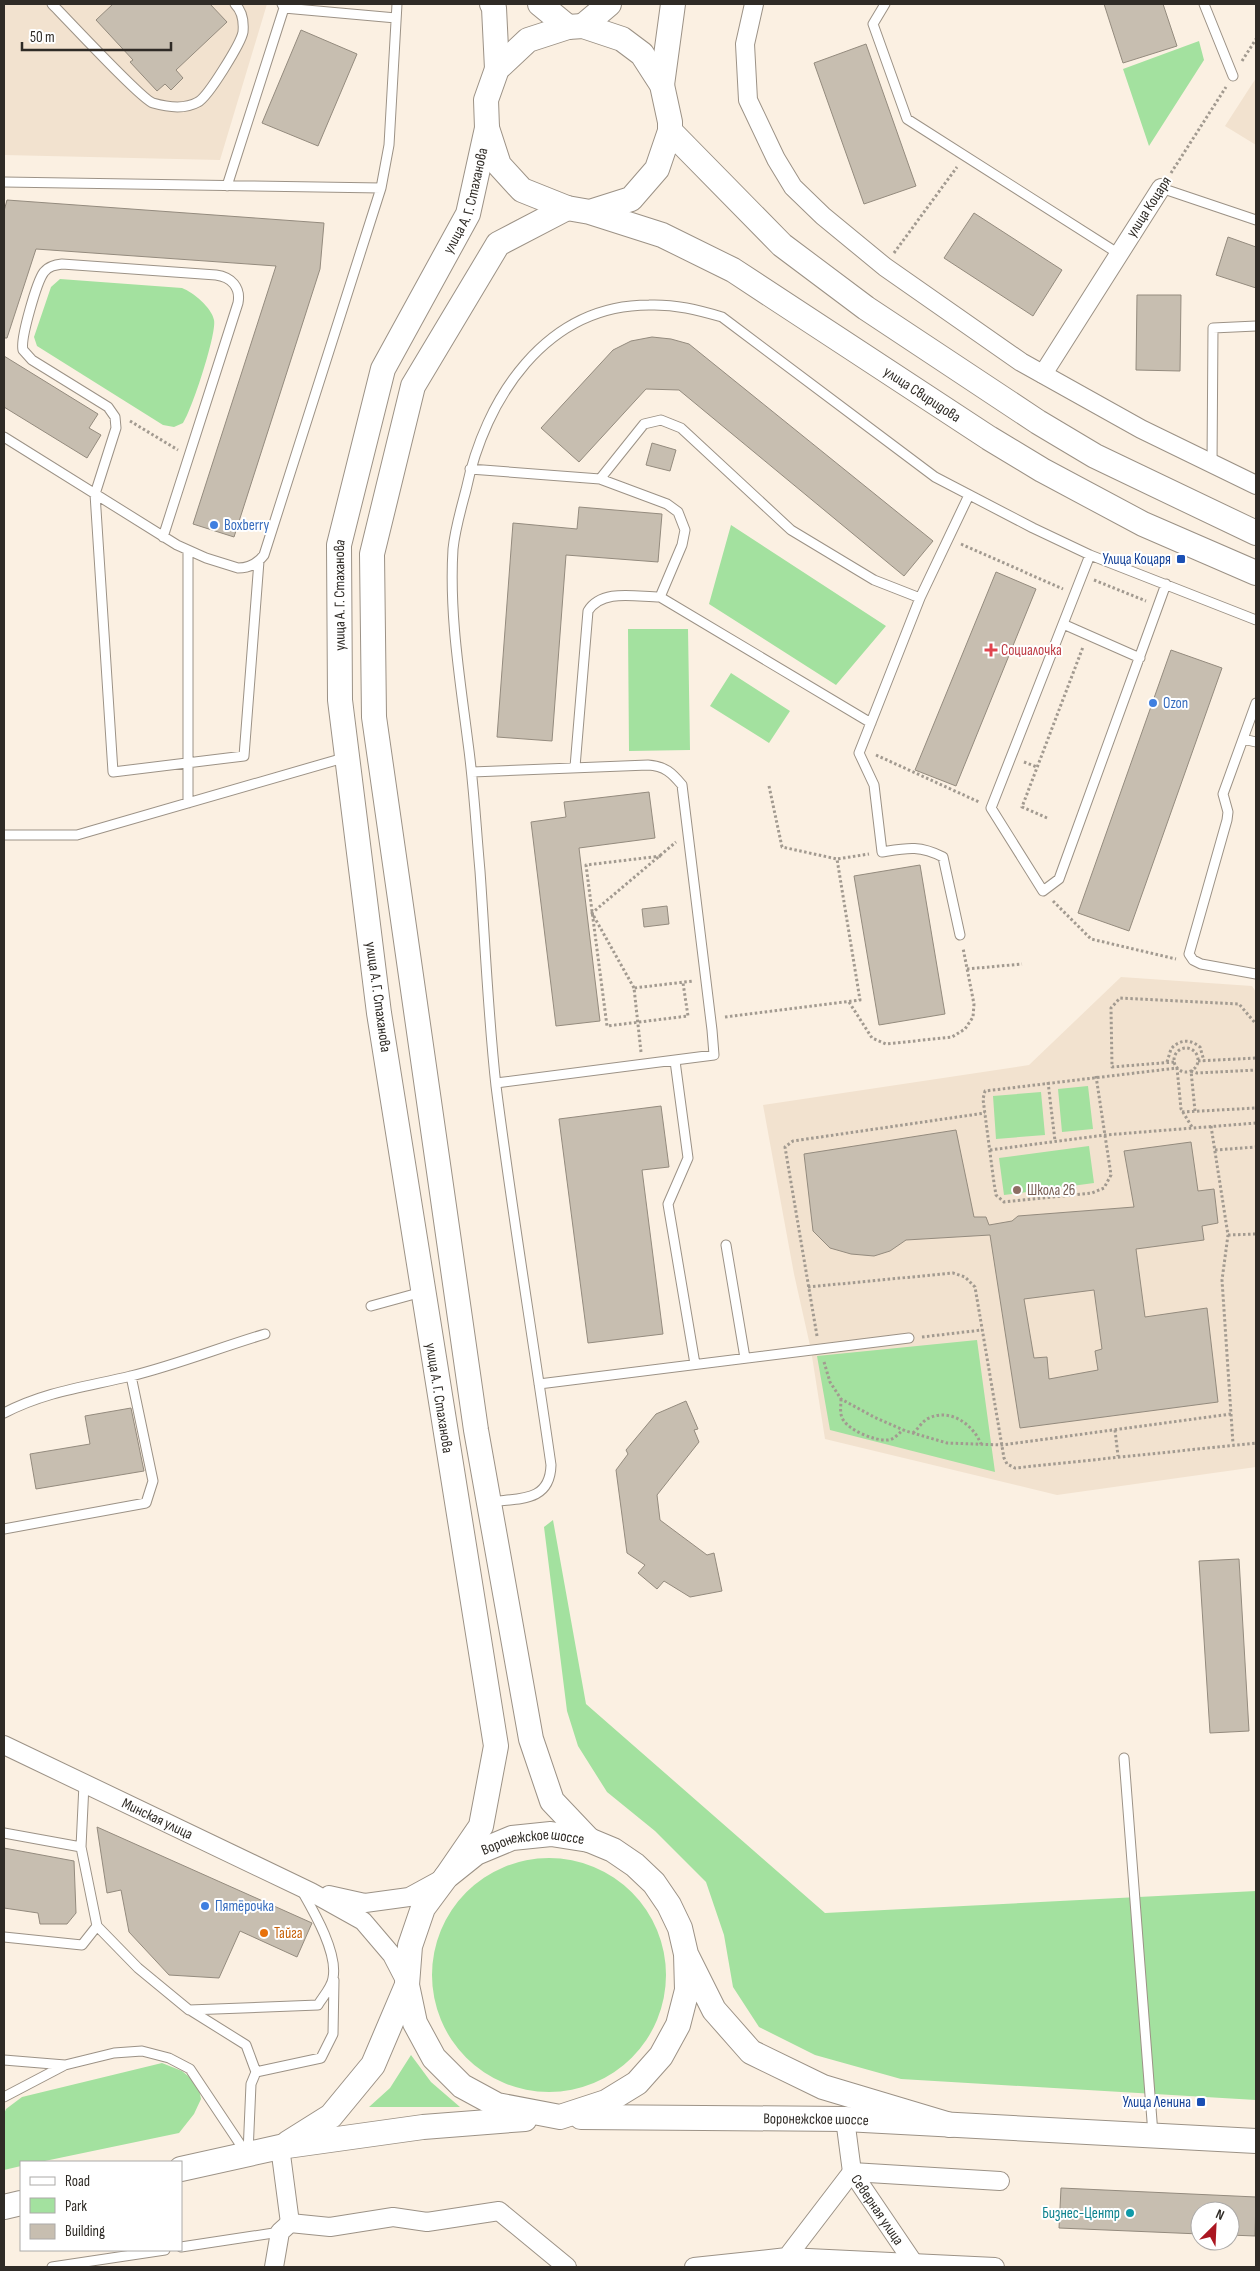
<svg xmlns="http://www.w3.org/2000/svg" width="1260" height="2271" font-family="'Sofia Sans Condensed',sans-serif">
<rect width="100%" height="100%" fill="#fbf0e2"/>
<path fill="#f2e2cf" d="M 4,4 L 267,4 L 220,160 L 4,155 Z
M 1256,78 L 1256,145 L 1225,126 Z
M 1121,977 L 1252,986 L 1256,992 L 1256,1467 L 1057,1495 L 825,1439 L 811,1350 L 794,1274 L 763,1105 L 1029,1065 Z"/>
<path fill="#a3e19f" d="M 1199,41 L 1204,60 L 1149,146 L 1123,69 Z
M 60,279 L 182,288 C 193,292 212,308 214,320 C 217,333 192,410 183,423 L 174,427 L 163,425 L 37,346 L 34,337 L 51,287 Z
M 731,525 L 886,626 L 836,685 L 709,604 Z
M 628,629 L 688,629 L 690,750 L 629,751 Z
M 731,673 L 790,711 L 769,743 L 710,706 Z
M 1088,1086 L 1093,1129 L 1062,1132 L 1058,1089 Z
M 1041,1092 L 1045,1135 L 996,1139 L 993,1096 Z
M 1089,1146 L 1094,1183 L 1004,1195 L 999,1158 Z
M 977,1340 L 995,1472 L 830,1430 L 817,1356 Z
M 553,1520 L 586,1704 L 825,1913 L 1256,1891 L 1256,2100 L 901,2079 L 815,2055 L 759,2027 L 733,1987 L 724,1935 L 706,1882 L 655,1831 L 607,1792 L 578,1746 L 567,1711 L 544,1527 Z
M432 1975a117 117 0 1 1 234 0a117 117 0 1 1-234 0Z
M 411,2055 L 431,2082 L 460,2107 L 369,2107 L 390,2088 Z
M 162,2063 L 182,2071 L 198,2084 L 201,2099 L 194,2114 L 179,2133 L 40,2162 L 21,2162 L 21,2166 L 4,2170 L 4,2114 L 6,2109 L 22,2097 Z"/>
<path fill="#c7beb0" stroke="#948b7e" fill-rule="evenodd" d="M 113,4 L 210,4 L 227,22 L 176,70 L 183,78 L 171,90 L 165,84 L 157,91 L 130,62 L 133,60 L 96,20 Z
M 1104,4 L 1163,4 L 1177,46 L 1123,63 Z
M 301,30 L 357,54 L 318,146 L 262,123 Z
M 866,44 L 916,186 L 864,204 L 814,63 Z
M 7,200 L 324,223 L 320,269 L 234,537 L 193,524 L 276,266 L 36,249 L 7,338 L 4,338 L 4,211 Z
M 974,213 L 1062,270 L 1033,316 L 944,258 Z
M 1228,237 L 1256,247 L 1256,288 L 1216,275 Z
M 1137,295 L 1181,295 L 1180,371 L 1136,370 Z
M 652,337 L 671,339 L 689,344 L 933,541 L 904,576 L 679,390 L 646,389 L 579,462 L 541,428 L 613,350 L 631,341 Z
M 4,356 L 98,414 L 89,428 L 101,435 L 87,458 L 4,407 Z
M 652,443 L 676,450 L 670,471 L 646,465 Z
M 579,507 L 662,514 L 658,562 L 566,555 L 552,741 L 497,737 L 513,523 L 577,529 Z
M 996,572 L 1036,589 L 956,786 L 915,770 Z
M 1171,650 L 1222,668 L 1129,931 L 1078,913 Z
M 649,792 L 655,838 L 579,848 L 600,1021 L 556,1026 L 531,822 L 566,817 L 564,802 Z
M 920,865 L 945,1014 L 879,1025 L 854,876 Z
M 667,906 L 669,924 L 644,927 L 642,909 Z
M 661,1106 L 669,1167 L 642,1170 L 663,1334 L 588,1343 L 559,1119 Z
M 956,1130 L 974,1217 L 986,1217 L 989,1225 L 1012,1221 L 1018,1216 L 1134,1207 L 1124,1151 L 1191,1142 L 1198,1191 L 1214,1189 L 1218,1223 L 1202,1226 L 1204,1240 L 1136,1249 L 1145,1317 L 1207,1308 L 1218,1402 L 1020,1428 L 990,1235 L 906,1240 L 890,1251 L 874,1256 L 851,1254 L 830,1248 L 813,1231 L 804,1154 ZM 1094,1290 L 1102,1349 L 1095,1351 L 1098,1370 L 1049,1379 L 1047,1357 L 1034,1358 L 1024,1299 Z
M 686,1401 L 698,1429 L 694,1430 L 699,1442 L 657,1495 L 660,1520 L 707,1555 L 714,1553 L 722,1591 L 690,1597 L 664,1581 L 657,1589 L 638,1573 L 645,1565 L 627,1553 L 616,1470 L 628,1454 L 626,1450 L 656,1414 Z
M 131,1408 L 144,1471 L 36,1489 L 30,1454 L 90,1444 L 85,1416 Z
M 1239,1559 L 1249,1731 L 1210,1733 L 1199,1561 Z
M 97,1827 L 312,1923 L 297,1957 L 240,1931 L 219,1978 L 169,1975 L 129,1932 L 121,1890 L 107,1893 Z
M 4,1848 L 74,1861 L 76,1913 L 67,1924 L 40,1924 L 38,1913 L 4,1908 Z
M 1061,2188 L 1256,2197 L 1255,2236 L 1230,2235 L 1230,2211 L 1200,2211 L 1200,2234 L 1059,2228 Z"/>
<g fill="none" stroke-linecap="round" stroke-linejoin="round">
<g stroke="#9c9286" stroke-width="11">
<path id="lane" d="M 52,4 C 66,18 142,100 153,103 C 167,107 184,110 198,102 C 208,97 241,43 243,32 C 244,21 242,11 235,4
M 282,4 L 284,8 L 396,18
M 885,4 L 873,24 L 907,119 L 1119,254
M 1204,4 L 1233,76
M 4,182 L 381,188
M 227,186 L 284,8
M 1161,188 L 1256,220
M 4,437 L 177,545 L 206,558 L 238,568 C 249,568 257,564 264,555 L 381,188 L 389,145 L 397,4
M 1212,464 L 1213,328 L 1256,326
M 470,469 L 600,479 L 667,504 L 678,512 L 685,530 L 682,545 L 660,597 C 637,597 602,588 588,611 L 575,767
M 600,479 L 644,424 L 661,420 L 681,428 L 791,530 L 874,580 L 920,598
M 163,537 L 238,303 C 241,287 231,277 216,275 L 62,264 C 55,265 49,266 44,272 C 37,281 20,339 23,350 L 32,360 L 108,407 L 115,417 L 116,428 L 95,494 L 113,772 L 244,756 L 259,561
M 1090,555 L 991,808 L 1043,891 L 1059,879 L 1166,584
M 660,597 L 871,723
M 1063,624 L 1140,658
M 1256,703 L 1223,794 L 1228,812 L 1227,820 L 1189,954 L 1193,960 L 1201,964 L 1256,974
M 1243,739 L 1256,742
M 472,772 L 648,765 C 665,766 672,773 682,785 L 712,1030 L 714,1055 L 496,1083
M 188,803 L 188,551
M 4,835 L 77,835 L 347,757
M 960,935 L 943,857 C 919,845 907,848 882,852 L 874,785 L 859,753 L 920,598 L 969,495
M 675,1061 L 688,1158 L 668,1204 L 695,1364
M 726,1245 L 745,1358
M 371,1306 L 422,1292
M 539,1384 L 909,1338
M 4,1413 C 47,1391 85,1387 131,1376 C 176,1365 221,1347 265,1334
M 489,1502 C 518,1498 550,1503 551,1465 C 533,1339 512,1212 496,1086 C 488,1014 485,942 480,871 C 476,828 474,786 468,743 C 460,679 449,614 453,549 C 455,529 461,509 466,490 C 485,399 545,305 649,305 C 675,304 698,310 722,317 L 935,477 L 1033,528 L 1090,555 L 1256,620
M 4,1529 L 146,1503 L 153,1481 L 131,1376
M 1124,1758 L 1153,2134
M 84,1784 L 81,1847 L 97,1926 L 138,1968 L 189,2010 L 318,2005 C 322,1998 332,1987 333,1978 C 338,1953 314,1912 302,1891
M 4,1833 L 81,1847
M 4,1937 L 82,1945 L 97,1926
M 190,2010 L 246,2045 L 256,2072
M 4,2060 L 65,2065
M 4,2097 L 65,2065 L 114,2053 L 142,2051 L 169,2058 L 190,2069 L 246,2153
M 248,2153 L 251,2084 L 256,2072 L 321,2058 L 333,2034 L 334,1980
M 181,2247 L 280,2232
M 52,2267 L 165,2250"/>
</g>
<g stroke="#9c9286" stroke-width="20">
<g id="street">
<path d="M 754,4 L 745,44 L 748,100 L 776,159 L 793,187 L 823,216 L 885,267 L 1021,362 L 1141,429 L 1256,485"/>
<path d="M 1043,374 L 1161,188"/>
<path id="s1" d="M 4,1745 L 311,1892 L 363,1921 L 392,1955 L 407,1984"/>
<path d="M 329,1895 L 365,1903 L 409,1897 L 442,1879"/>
<path id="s2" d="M 845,2119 L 852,2172 L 913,2262 L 914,2267"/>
<path d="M 280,2147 L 290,2223"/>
<path d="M 787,2257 L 995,2267"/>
<path d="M 274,2267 L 280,2232 L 290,2223 L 330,2227 L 393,2217 L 427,2222 L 499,2211 L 567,2267"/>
<path d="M 694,2267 L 787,2257 L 852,2172 L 1000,2181"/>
</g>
</g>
<g stroke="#9c9286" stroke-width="26">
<g id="secondary">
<path d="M 492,4 L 494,8 L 497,69"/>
<path d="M 540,4 L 568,27"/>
<path d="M 583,26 L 609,4"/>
<path d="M 662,85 L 673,4"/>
<path d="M 670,131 L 782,245 L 866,308 L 1038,422 L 1095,456 L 1256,533"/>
<path d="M 567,208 L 498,244 L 413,386 L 372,554 L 374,717 L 476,1430 L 531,1739 L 552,1801 L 589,1840"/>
<path id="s3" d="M 590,212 L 631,199 L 657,169 L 670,131 L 670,122 L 662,85 L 642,54 L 622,39 L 583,26 L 568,27 L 528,40 L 497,69 L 486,100 L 487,128 L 499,165 L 522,190 L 567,208 L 590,212 L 662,235 L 733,270 L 989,438 L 1042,470 L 1143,524 L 1256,573"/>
<path id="s4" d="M 446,1877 L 481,1826 L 496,1746 L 379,1013 L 340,700 L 339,545 L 383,369 L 468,214 L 487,128"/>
<path id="s5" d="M 686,1954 L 687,1990 L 678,2025 L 661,2056 L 637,2083 L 606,2102 L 560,2117 L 497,2105 L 462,2086 L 434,2058 L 415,2023 L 407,1985 L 410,1946 L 423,1908 L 446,1877 L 476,1853 L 512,1838 L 551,1834 L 589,1840 L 613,1850 L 635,1865 L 654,1883 L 669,1905 L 680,1928 L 686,1954 L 714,2010 L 751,2052 L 823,2087 L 950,2125"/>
<path id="s6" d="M 581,2117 L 845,2119 L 1256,2141"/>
<path d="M 288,2143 L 331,2116 L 373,2065 L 407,1985"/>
<path d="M 181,2169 L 280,2147 L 423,2127 L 525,2119"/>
<path d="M 4,2207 L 21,2203"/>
</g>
</g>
<path stroke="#a29a90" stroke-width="3" stroke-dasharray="2.5 2.5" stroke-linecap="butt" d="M 1242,61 L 1256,39
M 1171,173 L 1226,87
M 894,253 L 957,167
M 130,421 L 178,450
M 961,544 L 1063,589
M 1094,580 L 1146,601
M 876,755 L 979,802
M 1024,762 L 1037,767
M 769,786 L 782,847 L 837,859
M 1047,818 L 1022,807 L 1083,647
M 661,856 L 586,865 L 607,1026 L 688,1016 L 683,983
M 1053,901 L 1091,939 L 1176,959
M 967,969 L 1022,964
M 634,988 L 592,913 L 676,842
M 849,1002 L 872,1038 L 886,1044 L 952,1037 L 965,1029 L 973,1017 L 974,1004 L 963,948
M 725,1017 L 860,1000 L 837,859 L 869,854
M1174 1060a12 12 0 1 1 24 0a12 12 0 1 1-24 0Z
M 641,1052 L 634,988 L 693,981
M 1198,1061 L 1256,1058
M 1167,1062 L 1171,1049 C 1180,1039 1190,1039 1200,1047 L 1204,1061
M 1174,1062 L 1112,1067 L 1111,1008 L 1120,998 L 1239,1004 L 1256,1024
M 1096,1076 L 1111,1175 L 1104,1188 L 1092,1193 L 1004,1202 L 996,1195 L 994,1183 L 983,1099 L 985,1091 L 1177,1068 L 1181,1109 L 1192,1127
M 1048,1082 L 1055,1141
M 1195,1111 L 1191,1071 L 1197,1073 L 1256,1070
M 1182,1112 L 1256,1108
M 1211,1126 L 1228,1235 L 1222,1280 L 1233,1444
M 990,1150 L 1105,1135 L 1256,1123
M 1215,1150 L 1256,1147
M 1228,1235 L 1256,1234
M 808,1287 L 953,1273 L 965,1277 L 975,1287 L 1004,1458 L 1007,1464 L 1015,1468 L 1256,1443
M 817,1336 L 785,1147 L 793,1141 L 985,1113
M 922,1337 L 982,1330
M 824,1362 L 830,1382 L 841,1399 L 874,1417 L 906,1431 L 947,1443 L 1002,1445 L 1231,1414
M 841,1399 C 841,1406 839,1415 844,1421 C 851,1431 875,1441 887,1440 C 894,1440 898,1434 903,1430
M 1115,1430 L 1118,1456
M 913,1433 C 918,1429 922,1422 927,1419 C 949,1407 973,1424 981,1444"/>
<use href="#lane" stroke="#fff" stroke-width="9"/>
<use href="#street" stroke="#fff" stroke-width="18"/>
<use href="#secondary" stroke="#fff" stroke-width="24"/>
</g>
<g fill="#3f7fe0" stroke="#fff" stroke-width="2">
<circle cx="214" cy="525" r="5"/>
<circle cx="1153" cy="703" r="5"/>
<circle cx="205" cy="1906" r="5"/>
</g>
<g fill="#1a4fb4" stroke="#fff" stroke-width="2">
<rect x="1176" y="554" width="10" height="10" rx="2.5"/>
<rect x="1196" y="2097" width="10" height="10" rx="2.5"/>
</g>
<path fill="#e0444e" stroke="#fff" stroke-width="2" d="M988.5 642.5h5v5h5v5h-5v5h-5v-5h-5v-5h5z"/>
<circle fill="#8d6e63" stroke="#fff" stroke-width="2" cx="1017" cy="1190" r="5"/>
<circle fill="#e8710a" stroke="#fff" stroke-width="2" cx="264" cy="1933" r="5"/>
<circle fill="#0f9aa8" stroke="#fff" stroke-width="2" cx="1130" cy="2213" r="5"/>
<g text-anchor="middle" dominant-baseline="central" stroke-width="4" stroke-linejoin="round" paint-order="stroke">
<g font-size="15" fill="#2f2b26" stroke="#fff">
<text stroke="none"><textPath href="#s4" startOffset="1726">улица А. Г. Стаханова</textPath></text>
<text transform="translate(1149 207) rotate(-57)">улица Коцаря</text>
<text stroke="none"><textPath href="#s3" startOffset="959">улица Свиридова</textPath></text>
<text stroke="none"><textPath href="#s4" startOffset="1306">улица А. Г. Стаханова</textPath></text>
<text transform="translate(378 997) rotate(82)">улица А. Г. Стаханова</text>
<text transform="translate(439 1398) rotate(81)">улица А. Г. Стаханова</text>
<text stroke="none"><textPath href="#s1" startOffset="170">Минская улица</textPath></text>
<text stroke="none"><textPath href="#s5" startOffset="666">Воронежское шоссе</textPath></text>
<text stroke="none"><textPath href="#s6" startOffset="235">Воронежское шоссе</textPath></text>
<text stroke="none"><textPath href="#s2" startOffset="99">Северная улица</textPath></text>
</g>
<g font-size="15" fill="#366cbe" stroke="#fff" text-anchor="start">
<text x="224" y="525">Boxberry</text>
<text x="1163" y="703">Ozon</text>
<text x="215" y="1906">Пятёрочка</text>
</g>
<g font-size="15" fill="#164399" stroke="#fff" text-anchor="end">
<text x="1171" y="559">Улица Коцаря</text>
<text x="1191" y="2102">Улица Ленина</text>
</g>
<g font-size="15" fill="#be3a42" stroke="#fff" text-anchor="start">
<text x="1001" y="650">Социалочка</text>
</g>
<g font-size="15" fill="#785e54" stroke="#fff" text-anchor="start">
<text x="1027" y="1190">Школа 26</text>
</g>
<g font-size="15" fill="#c56008" stroke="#fff" text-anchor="start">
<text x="274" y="1933">Тайга</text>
</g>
<g font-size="15" fill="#0d838f" stroke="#fff" text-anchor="end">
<text x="1120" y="2213">Бизнес-Центр</text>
</g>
</g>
<rect width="1260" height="2271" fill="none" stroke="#2f2b26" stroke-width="10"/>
<rect x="20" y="2161" width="162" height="90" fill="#ffffff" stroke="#acaaa8"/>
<rect x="30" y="2177" width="25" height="8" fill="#ffffff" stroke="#acaaa8"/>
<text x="65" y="2186" font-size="15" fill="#2f2b26">Road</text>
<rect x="30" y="2198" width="25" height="15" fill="#a3e19f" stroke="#acaaa8"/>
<text x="65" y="2211" font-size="15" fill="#2f2b26">Park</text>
<rect x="30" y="2224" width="25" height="15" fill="#c7beb0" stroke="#acaaa8"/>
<text x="65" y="2236" font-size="15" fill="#2f2b26">Building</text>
<g transform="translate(1215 2226) rotate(24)"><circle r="24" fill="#ffffff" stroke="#acaaa8"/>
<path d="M0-4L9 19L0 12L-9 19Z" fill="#ab1621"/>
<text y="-8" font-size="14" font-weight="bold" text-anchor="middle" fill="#2f2b26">N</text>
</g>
<path d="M22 42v8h149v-8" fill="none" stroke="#2f2b26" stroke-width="2.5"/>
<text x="30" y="42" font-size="15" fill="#2f2b26" stroke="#ffffff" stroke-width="4" paint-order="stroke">50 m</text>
</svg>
